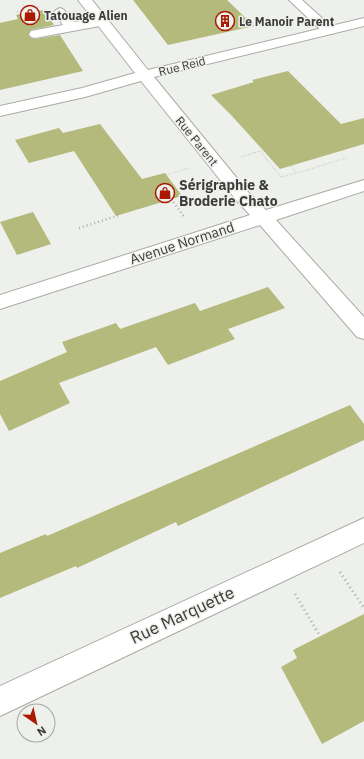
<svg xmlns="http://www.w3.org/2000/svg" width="364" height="759" font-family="'IBM Plex Sans',sans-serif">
<rect width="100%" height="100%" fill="#eef0ec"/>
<path fill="#b4b97c" d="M 133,0 L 227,0 L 254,26 L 168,45 Z
M 44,10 L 54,25 L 31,30 L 28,35 L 31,38 L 35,39 L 60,35 L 83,71 L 0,90 L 0,23 L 18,19 L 16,15 Z
M 288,71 L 341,124 L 364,118 L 364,144 L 280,169 L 232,116 L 211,95 L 254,82 L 252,80 Z
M 100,124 L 142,179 L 165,173 L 182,196 L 116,216 L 74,151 L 29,163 L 15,140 L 59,128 L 63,133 Z
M 33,212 L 51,244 L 17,255 L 0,222 Z
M 268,287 L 285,308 L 228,329 L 235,339 L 168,365 L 156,347 L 59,383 L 70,403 L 9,431 L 0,414 L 0,381 L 67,352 L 62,342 L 116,323 L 120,329 L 195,303 L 200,311 Z
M 350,405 L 364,424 L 364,440 L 178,526 L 176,522 L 77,568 L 76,566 L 0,598 L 0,553 L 46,534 L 47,536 Z
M 364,614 L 364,721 L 322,744 L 281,667 L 297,658 L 293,650 Z"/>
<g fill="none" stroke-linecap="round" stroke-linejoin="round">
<g stroke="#a9aba7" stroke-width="2">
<path id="lane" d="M 289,0 L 302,0 L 333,28 L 335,31 L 333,34 L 325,34 Z
M 60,8 L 64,10 L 74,22 L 101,18 L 105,19 L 107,22 L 105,25 L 35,38 L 31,37 L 29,34 L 31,31 L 63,25 L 54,12 L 56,10 Z"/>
</g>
<g stroke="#a9aba7" stroke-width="2">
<path id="street" d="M 78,0 L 92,0 L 148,70 L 364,18 L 364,26 L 154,77 L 249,193 L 266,210 L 364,180 L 364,191 L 276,220 L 364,317 L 364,339 L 357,337 L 260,225 L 0,309 L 0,295 L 250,215 L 237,201 L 141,81 L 85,97 L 0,116 L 0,106 L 82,88 L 135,73 Z
M 364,518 L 364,543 L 0,716 L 0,686 Z"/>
</g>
<path stroke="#adaeab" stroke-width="1.5" stroke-dasharray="0.5 2" stroke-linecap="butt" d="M 23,5 L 28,13
M 26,9 L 39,7
M 19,15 L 17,11 L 26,9
M 241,157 L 260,151 L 281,177 L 297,173
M 291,166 L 297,173 L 346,158
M 166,175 L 189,168"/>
<path stroke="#adaeab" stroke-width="2.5" stroke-dasharray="1 3" stroke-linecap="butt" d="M 171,199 L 185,218
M 79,228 L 120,215"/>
<path stroke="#adaeab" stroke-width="3" stroke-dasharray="1 3.5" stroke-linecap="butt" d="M 340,572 L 364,608
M 295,594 L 320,636"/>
<use href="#lane" fill="#fff" fill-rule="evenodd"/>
<use href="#street" fill="#fff" fill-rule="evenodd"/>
</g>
<defs>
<g id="shop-ring" transform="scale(1)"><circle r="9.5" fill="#eef0ec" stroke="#a91a00" stroke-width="1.5"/><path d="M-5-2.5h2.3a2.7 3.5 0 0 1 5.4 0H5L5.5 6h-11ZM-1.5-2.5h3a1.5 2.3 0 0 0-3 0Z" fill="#a91a00"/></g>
<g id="building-ring" transform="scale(1)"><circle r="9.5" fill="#eef0ec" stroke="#a91a00" stroke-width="1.5"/><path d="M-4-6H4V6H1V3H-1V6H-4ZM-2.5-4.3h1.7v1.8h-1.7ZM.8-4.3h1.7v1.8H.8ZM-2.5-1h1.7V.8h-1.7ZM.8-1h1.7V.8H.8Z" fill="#a91a00"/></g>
</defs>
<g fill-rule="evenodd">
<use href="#shop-ring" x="30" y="15"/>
<use href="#building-ring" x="225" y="21"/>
<use href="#shop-ring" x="165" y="193"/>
</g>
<g text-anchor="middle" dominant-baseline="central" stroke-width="3" stroke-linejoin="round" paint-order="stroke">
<g font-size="12" font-weight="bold" fill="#3c3d3b" stroke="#eef0ec" text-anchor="start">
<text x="44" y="15">Tatouage Alien</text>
<text x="239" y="21">Le Manoir Parent</text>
</g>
<g font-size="12" fill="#3c3d3b" stroke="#eef0ec">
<text transform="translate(182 66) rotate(-14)">Rue Reid</text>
<text transform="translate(197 141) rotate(51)">Rue Parent</text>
</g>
<g font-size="14" font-weight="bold" fill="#3c3d3b" stroke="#eef0ec" text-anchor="start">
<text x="179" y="185">Sérigraphie &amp;<tspan x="179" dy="16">Broderie Chato</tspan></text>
</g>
<g font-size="14" fill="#3c3d3b" stroke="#eef0ec">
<text transform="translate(182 243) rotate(-18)">Avenue Normand</text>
</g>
<g font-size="17" fill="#3c3d3b" stroke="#eef0ec">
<text transform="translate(182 615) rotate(-25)">Rue Marquette</text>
</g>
</g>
<g transform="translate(36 723) rotate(146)"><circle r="19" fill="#eef0ec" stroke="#a7a8a5"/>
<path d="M0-3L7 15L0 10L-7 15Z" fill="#a91a00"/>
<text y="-6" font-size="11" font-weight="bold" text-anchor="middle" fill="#3c3d3b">N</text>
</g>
</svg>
